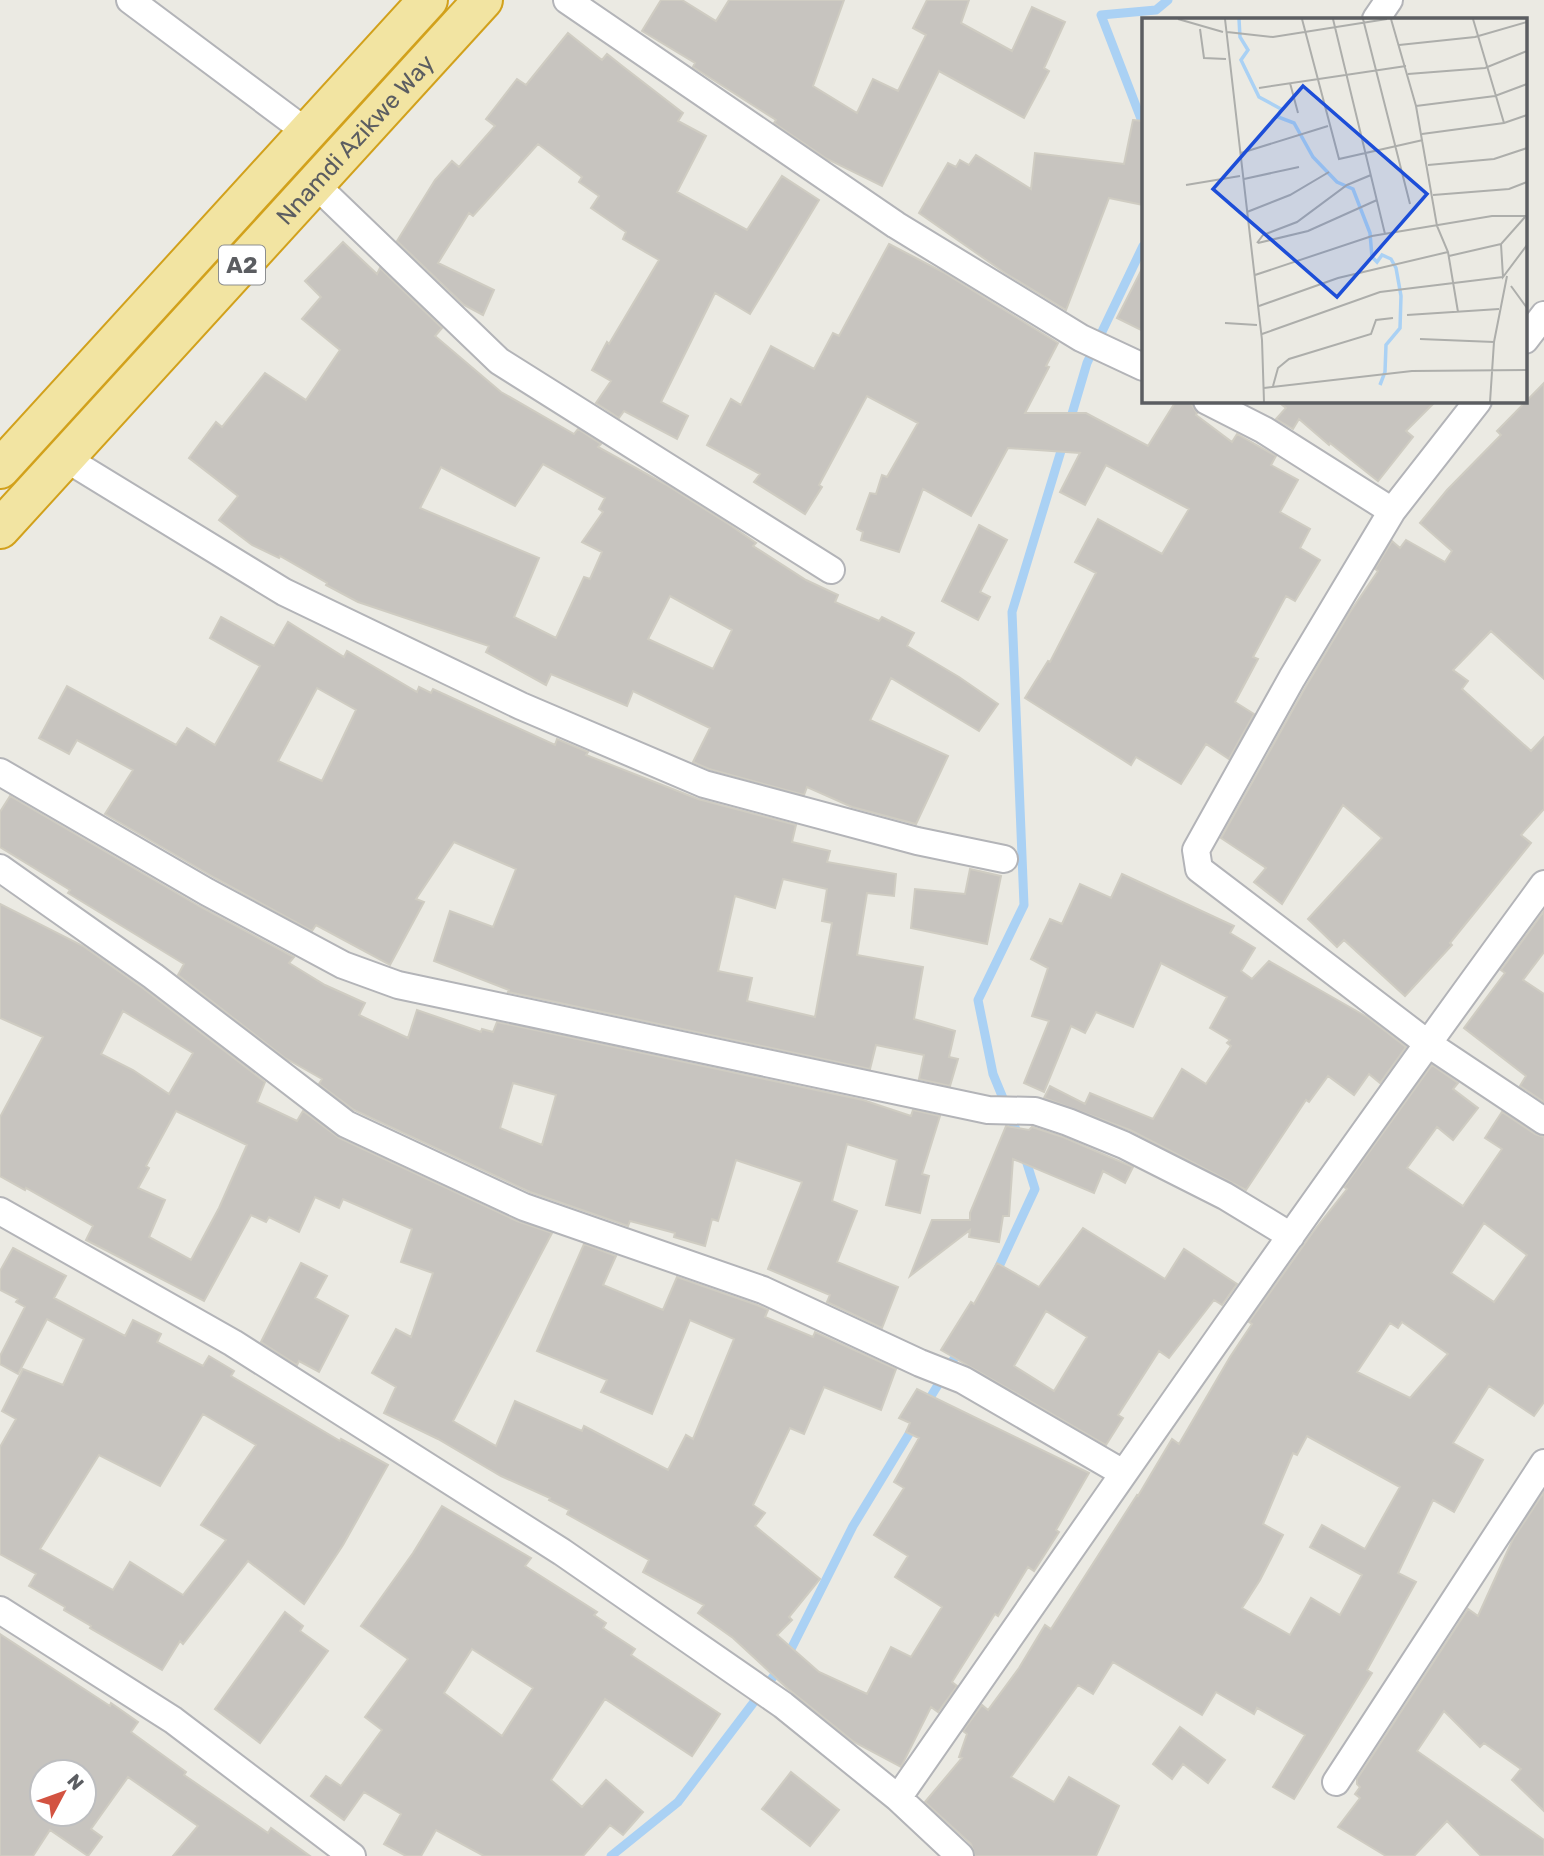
<svg xmlns="http://www.w3.org/2000/svg" width="1544" height="1856" font-family="Rubik,sans-serif">
<rect width="100%" height="100%" fill="#ebeae3"/>
<g fill="none" stroke-linecap="round" stroke-linejoin="round">
<path stroke="#aad1f4" stroke-width="9" d="M 1143,124 L 1101,15 L 1156,10 L 1168,0
M 1069,424 L 1087,363 L 1143,246
M 1019,1137 L 993,1074 L 978,1000 L 1024,905 L 1012,612 L 1064,441
M 996,1273 L 1035,1189 L 1024,1154
M 925,1406 L 960,1349
M 787,1657 L 853,1526 L 915,1424
M 611,1856 L 678,1802 L 779,1669"/>
</g>
<path fill="#c7c4bf" stroke="#cfccc2" stroke-width="2" fill-rule="evenodd" d="M 661,0 L 682,0 L 716,21 L 729,0 L 844,0 L 813,86 L 857,113 L 873,79 L 898,91 L 926,35 L 913,28 L 927,0 L 969,0 L 961,23 L 1012,51 L 1032,7 L 1065,22 L 1044,68 L 1049,71 L 1024,118 L 939,71 L 882,186 L 827,159 L 774,123 L 776,120 L 693,67 L 695,63 L 642,31 Z
M 568,33 L 602,60 L 607,54 L 621,65 L 683,113 L 678,121 L 706,136 L 677,192 L 747,230 L 782,176 L 819,200 L 750,314 L 715,293 L 661,402 L 688,416 L 677,439 L 624,411 L 619,418 L 596,403 L 611,381 L 592,370 L 607,342 L 609,344 L 659,260 L 623,239 L 626,232 L 591,208 L 599,196 L 579,182 L 582,177 L 538,144 L 473,216 L 469,213 L 438,263 L 494,290 L 483,315 L 464,305 L 397,241 L 435,180 L 452,161 L 459,167 L 495,126 L 486,119 L 517,79 L 526,85 Z
M 1133,120 L 1143,121 L 1143,205 L 1109,198 L 1066,310 L 1005,273 L 919,213 L 948,163 L 956,167 L 960,160 L 969,165 L 976,155 L 1031,189 L 1035,153 L 1124,164 Z
M 343,242 L 377,274 L 380,268 L 442,328 L 435,336 L 501,392 L 574,434 L 578,429 L 601,444 L 598,447 L 665,484 L 730,525 L 756,543 L 753,546 L 806,580 L 838,595 L 835,602 L 879,621 L 882,617 L 914,633 L 907,646 L 959,677 L 998,704 L 979,731 L 891,678 L 870,720 L 948,756 L 916,824 L 852,807 L 807,787 L 804,795 L 709,769 L 693,762 L 710,728 L 633,691 L 627,706 L 551,674 L 546,685 L 486,652 L 489,646 L 358,602 L 326,585 L 327,583 L 280,556 L 279,558 L 252,545 L 219,520 L 238,496 L 189,458 L 216,422 L 222,427 L 265,373 L 306,400 L 340,350 L 302,319 L 321,297 L 305,281 ZM 543,464 L 605,498 L 599,509 L 603,512 L 582,542 L 602,552 L 590,579 L 584,577 L 556,638 L 514,617 L 539,558 L 420,508 L 441,467 L 515,506 ZM 670,596 L 732,630 L 713,669 L 648,639 Z
M 889,244 L 943,272 L 1058,343 L 1046,366 L 1049,367 L 1025,413 L 1086,413 L 1148,446 L 1176,401 L 1186,401 L 1192,405 L 1197,413 L 1196,415 L 1232,442 L 1237,434 L 1276,456 L 1271,465 L 1298,480 L 1280,512 L 1310,529 L 1300,548 L 1320,560 L 1295,601 L 1286,596 L 1253,657 L 1258,659 L 1235,702 L 1254,714 L 1229,759 L 1206,744 L 1181,784 L 1136,757 L 1131,765 L 1025,698 L 1048,661 L 1050,662 L 1096,573 L 1075,562 L 1098,519 L 1162,554 L 1189,509 L 1106,465 L 1085,505 L 1060,492 L 1080,453 L 1008,448 L 971,516 L 923,489 L 899,552 L 861,540 L 863,532 L 857,529 L 870,493 L 876,494 L 882,475 L 887,477 L 918,423 L 867,396 L 819,485 L 822,487 L 805,514 L 754,482 L 760,474 L 707,445 L 731,399 L 741,405 L 771,346 L 814,369 L 833,333 L 839,336 Z
M 1143,267 L 1143,331 L 1117,318 Z
M 1544,383 L 1544,679 L 1491,631 L 1453,670 L 1468,681 L 1462,689 L 1531,751 L 1544,737 L 1544,809 L 1521,835 L 1531,843 L 1450,943 L 1452,945 L 1405,996 L 1344,940 L 1337,947 L 1308,919 L 1382,838 L 1343,805 L 1282,904 L 1254,882 L 1266,868 L 1221,838 L 1306,686 L 1350,612 L 1378,571 L 1375,569 L 1392,541 L 1400,548 L 1406,540 L 1445,562 L 1452,551 L 1420,523 L 1447,490 L 1501,435 L 1497,431 Z
M 1277,401 L 1436,401 L 1406,431 L 1413,437 L 1378,481 L 1330,443 L 1329,445 L 1299,419 L 1293,429 L 1276,419 L 1286,408 Z
M 979,525 L 1007,540 L 980,592 L 990,597 L 978,620 L 942,601 Z
M 221,617 L 274,646 L 288,622 L 344,657 L 347,651 L 417,692 L 419,687 L 431,693 L 433,689 L 555,745 L 557,739 L 588,752 L 586,755 L 698,799 L 796,825 L 792,842 L 830,851 L 827,862 L 896,874 L 894,896 L 867,893 L 857,955 L 923,967 L 914,1019 L 955,1031 L 949,1057 L 958,1059 L 950,1086 L 919,1079 L 924,1055 L 876,1045 L 870,1069 L 508,992 L 509,990 L 434,961 L 450,911 L 493,927 L 516,869 L 454,842 L 416,899 L 424,902 L 390,965 L 316,925 L 312,931 L 215,878 L 105,814 L 133,770 L 77,740 L 69,754 L 39,738 L 67,686 L 176,745 L 187,728 L 215,745 L 260,666 L 210,638 ZM 317,688 L 356,710 L 322,781 L 278,761 ZM 783,879 L 827,889 L 822,921 L 832,923 L 815,1017 L 747,1001 L 752,978 L 718,971 L 735,896 L 775,908 Z
M 10,796 L 199,906 L 294,957 L 289,963 L 325,985 L 365,1003 L 359,1015 L 408,1038 L 417,1010 L 481,1032 L 482,1029 L 493,1032 L 497,1022 L 863,1100 L 911,1116 L 913,1110 L 940,1116 L 922,1174 L 929,1176 L 920,1213 L 886,1205 L 897,1160 L 847,1144 L 832,1201 L 857,1211 L 837,1262 L 898,1287 L 882,1328 L 827,1302 L 830,1295 L 768,1269 L 802,1182 L 736,1160 L 718,1221 L 712,1219 L 705,1246 L 674,1237 L 675,1233 L 630,1221 L 628,1226 L 530,1192 L 354,1110 L 319,1084 L 322,1079 L 285,1058 L 178,975 L 184,964 L 68,893 L 70,890 L 0,847 L 0,812 ZM 513,1083 L 556,1095 L 542,1145 L 500,1128 Z
M 970,869 L 1001,876 L 987,944 L 911,928 L 915,889 L 965,894 Z
M 1122,874 L 1234,926 L 1230,933 L 1255,948 L 1241,971 L 1252,979 L 1269,961 L 1367,1017 L 1406,1047 L 1380,1083 L 1369,1074 L 1354,1095 L 1328,1076 L 1309,1102 L 1306,1100 L 1246,1190 L 1130,1130 L 1044,1098 L 1050,1086 L 1085,1104 L 1090,1093 L 1153,1119 L 1182,1069 L 1206,1084 L 1231,1046 L 1227,1043 L 1230,1040 L 1210,1028 L 1227,997 L 1161,963 L 1133,1027 L 1096,1012 L 1085,1033 L 1071,1026 L 1044,1092 L 1024,1083 L 1049,1021 L 1032,1016 L 1048,968 L 1031,959 L 1050,919 L 1062,924 L 1080,884 L 1111,898 Z
M 0,904 L 83,946 L 144,989 L 265,1082 L 257,1102 L 297,1121 L 303,1111 L 339,1138 L 517,1221 L 552,1233 L 453,1421 L 496,1446 L 515,1401 L 582,1431 L 584,1426 L 668,1470 L 686,1435 L 693,1439 L 734,1339 L 690,1320 L 652,1414 L 601,1392 L 607,1380 L 537,1351 L 584,1244 L 616,1256 L 603,1285 L 663,1310 L 677,1277 L 757,1305 L 768,1310 L 765,1317 L 813,1337 L 815,1332 L 896,1369 L 881,1410 L 824,1387 L 804,1434 L 790,1428 L 753,1505 L 765,1513 L 755,1526 L 820,1579 L 789,1617 L 792,1620 L 777,1635 L 819,1672 L 867,1694 L 891,1647 L 911,1657 L 942,1607 L 895,1577 L 908,1556 L 874,1535 L 904,1488 L 894,1482 L 919,1438 L 906,1432 L 910,1423 L 899,1418 L 917,1389 L 1089,1473 L 1056,1530 L 1059,1532 L 1034,1571 L 1028,1567 L 998,1616 L 995,1614 L 952,1682 L 957,1686 L 938,1712 L 931,1707 L 901,1767 L 854,1742 L 787,1688 L 733,1638 L 698,1613 L 704,1605 L 643,1572 L 649,1560 L 567,1514 L 569,1510 L 549,1500 L 550,1498 L 501,1476 L 438,1439 L 384,1413 L 396,1387 L 372,1373 L 396,1329 L 411,1337 L 433,1273 L 401,1262 L 412,1229 L 343,1199 L 339,1208 L 315,1197 L 299,1232 L 269,1217 L 266,1222 L 251,1215 L 204,1301 L 86,1240 L 93,1226 L 26,1188 L 25,1190 L 0,1176 L 0,1117 L 43,1037 L 0,1018 ZM 123,1011 L 193,1053 L 169,1094 L 133,1070 L 101,1054 ZM 176,1111 L 247,1145 L 219,1208 L 191,1260 L 149,1237 L 165,1200 L 138,1188 L 149,1168 L 146,1166 Z
M 1544,911 L 1544,952 L 1523,980 L 1544,994 L 1544,1102 L 1520,1086 L 1526,1076 L 1464,1028 L 1505,973 L 1501,970 Z
M 1432,1065 L 1458,1083 L 1453,1089 L 1478,1108 L 1453,1140 L 1437,1127 L 1407,1168 L 1463,1206 L 1502,1149 L 1485,1138 L 1502,1112 L 1535,1134 L 1544,1137 L 1544,1402 L 1534,1416 L 1489,1386 L 1453,1443 L 1483,1460 L 1454,1512 L 1433,1500 L 1398,1573 L 1416,1582 L 1367,1670 L 1372,1673 L 1294,1799 L 1273,1787 L 1305,1735 L 1257,1708 L 1254,1714 L 1216,1692 L 1202,1715 L 1113,1662 L 1093,1694 L 1078,1685 L 1011,1777 L 1054,1802 L 1069,1777 L 1119,1806 L 1096,1856 L 975,1856 L 971,1844 L 925,1802 L 962,1758 L 959,1757 L 967,1734 L 963,1731 L 982,1705 L 988,1710 L 1019,1668 L 1045,1625 L 1051,1629 L 1137,1495 L 1138,1496 L 1172,1439 L 1179,1444 L 1230,1357 L 1252,1324 L 1249,1322 L 1313,1232 L 1347,1189 L 1344,1187 ZM 1484,1223 L 1527,1255 L 1494,1302 L 1451,1273 ZM 1402,1322 L 1448,1354 L 1410,1398 L 1357,1372 L 1390,1323 L 1398,1328 ZM 1307,1436 L 1400,1487 L 1365,1549 L 1322,1525 L 1310,1547 L 1362,1575 L 1340,1615 L 1311,1598 L 1290,1635 L 1242,1608 L 1260,1580 L 1283,1535 L 1263,1524 L 1293,1453 L 1297,1455 Z
M 1006,1126 L 1029,1130 L 1032,1127 L 1063,1137 L 1133,1167 L 1125,1183 L 1103,1171 L 1094,1193 L 1013,1159 L 1009,1216 L 1003,1216 L 999,1242 L 969,1237 L 970,1230 L 910,1276 L 932,1220 L 970,1220 L 970,1213 Z
M 1083,1228 L 1165,1279 L 1184,1249 L 1237,1284 L 1222,1305 L 1214,1300 L 1169,1358 L 1159,1351 L 1118,1415 L 1123,1418 L 1106,1445 L 941,1350 L 971,1302 L 974,1304 L 997,1263 L 1039,1287 ZM 1046,1311 L 1087,1337 L 1054,1391 L 1014,1366 Z
M 13,1248 L 66,1276 L 54,1298 L 125,1336 L 133,1320 L 161,1334 L 157,1342 L 203,1366 L 209,1356 L 234,1371 L 231,1376 L 340,1441 L 341,1439 L 388,1465 L 343,1545 L 304,1604 L 248,1561 L 183,1644 L 180,1641 L 162,1670 L 90,1628 L 91,1626 L 64,1610 L 65,1607 L 29,1586 L 36,1574 L 0,1554 L 0,1447 L 16,1419 L 2,1411 L 23,1369 L 63,1385 L 84,1339 L 47,1319 L 18,1374 L 0,1364 L 0,1356 L 25,1307 L 16,1302 L 18,1299 L 0,1290 L 0,1271 ZM 203,1414 L 256,1445 L 201,1525 L 226,1540 L 183,1595 L 130,1562 L 113,1590 L 40,1549 L 99,1455 L 160,1486 Z
M 301,1263 L 327,1276 L 315,1298 L 348,1316 L 319,1372 L 299,1361 L 297,1365 L 261,1342 Z
M 1544,1492 L 1544,1811 L 1512,1780 L 1521,1769 L 1484,1743 L 1480,1747 L 1444,1711 L 1417,1751 L 1544,1840 L 1544,1856 L 1481,1856 L 1447,1821 L 1414,1856 L 1386,1856 L 1338,1827 L 1360,1798 L 1355,1794 L 1360,1787 L 1357,1784 L 1357,1779 L 1468,1609 L 1478,1616 L 1513,1539 Z
M 442,1506 L 531,1558 L 525,1566 L 597,1612 L 594,1615 L 606,1623 L 603,1628 L 635,1649 L 631,1655 L 720,1714 L 692,1756 L 605,1699 L 551,1780 L 582,1807 L 606,1780 L 643,1812 L 623,1835 L 610,1825 L 583,1856 L 484,1856 L 436,1830 L 421,1856 L 406,1856 L 384,1844 L 401,1814 L 364,1792 L 344,1820 L 311,1796 L 326,1776 L 341,1786 L 382,1730 L 365,1717 L 408,1659 L 361,1626 L 413,1553 ZM 472,1649 L 533,1688 L 502,1736 L 444,1693 Z
M 285,1612 L 303,1626 L 300,1631 L 328,1651 L 260,1743 L 215,1709 Z
M 0,1634 L 110,1706 L 111,1703 L 138,1722 L 131,1732 L 186,1772 L 184,1775 L 268,1833 L 271,1828 L 310,1856 L 173,1856 L 198,1826 L 128,1777 L 91,1829 L 102,1837 L 88,1856 L 50,1830 L 33,1856 L 0,1856 ZM 42,1772 L 84,1772 L 84,1814 L 42,1814 Z
M 1180,1727 L 1225,1760 L 1208,1783 L 1183,1764 L 1172,1779 L 1153,1764 Z
M 791,1772 L 839,1810 L 810,1846 L 762,1809 Z"/>
<g fill="none" stroke-linecap="round" stroke-linejoin="round">
<g stroke="#b3b4b8" stroke-width="30">
<path id="minor" d="M 130,0 L 308,133
M 567,0 L 896,225 L 1081,338 L 1143,367
M 1376,19 L 1389,0
M 316,185 L 499,361 L 831,570
M 1525,340 L 1544,315
M 1207,401 L 1264,430 L 1392,511
M 1478,401 L 1392,511 L 1292,678 L 1196,850 L 1199,869 L 1427,1043 L 1544,1121
M 65,458 L 284,592 L 521,706 L 704,784 L 917,841 L 1004,859
M 0,772 L 207,892 L 343,965 L 398,985 L 988,1110 L 1035,1111 L 1068,1122 L 1124,1145 L 1225,1196 L 1291,1236
M 0,868 L 153,976 L 346,1124 L 524,1207 L 763,1290 L 920,1363 L 963,1380 L 1123,1473
M 0,1211 L 233,1343 L 562,1552 L 783,1705 L 898,1798 L 960,1856
M 0,1610 L 173,1720 L 352,1856
M 1336,1782 L 1544,1463
M 898,1798 C 1111,1491 1323,1185 1544,884"/>
</g>
<g stroke="#d2a11c" stroke-width="42">
<g id="trunk">
<path d="M 0,469 L 428,0"/>
<path id="s1" d="M 0,529 L 483,0"/>
</g>
</g>
<use href="#minor" stroke="#fff" stroke-width="26"/>
<use href="#trunk" stroke="#f2e4a2" stroke-width="38"/>
</g>
<g text-anchor="middle" dominant-baseline="central" stroke-width="5" stroke-linejoin="round" paint-order="stroke">
<rect fill="#fff" stroke="#8c8e90" stroke-width="2" x="219" y="245.5" width="46" height="39" rx="5"/>
<g font-size="23" font-weight="bold" fill="#5b5d61">
<text x="242" y="265">A2</text>
</g>
<g font-size="24" fill="#5b5d61" stroke="#fff">
<text stroke="none"><textPath href="#s1" startOffset="527">Nnamdi Azikwe Way</textPath></text>
</g>
</g>
<g transform="translate(1142 18)">
<rect width="385" height="385" fill="#ebeae3"/>
<path fill="none" stroke="#aad1f4" stroke-width="3.5" d="M 97,1 L 98,19 L 106,32 L 99,42 L 117,79 L 139,91 L 136,99 L 152,105 L 171,139 L 195,164 L 211,171 L 228,215 L 230,239 L 235,244 L 240,237 L 249,241 L 254,250 L 259,278 L 258,310 L 244,327 L 243,354 L 238,367"/>
<path fill="none" stroke="#adaeab" stroke-width="2" d="M 36,1 L 81,14M 83,1 L 120,322 L 122,384M 160,1 L 197,141 L 281,122M 191,1 L 243,216M 221,1 L 268,186M 249,1 L 274,88 L 295,208 L 306,234 L 316,294M 331,1 L 362,105M 58,11 L 62,40 L 84,41M 85,14 L 131,19 L 245,1M 257,27 L 333,19 L 385,4M 266,56 L 343,50 L 385,33M 148,65 L 156,95M 117,70 L 264,48M 274,88 L 353,78 L 385,66M 280,116 L 362,105 L 385,97M 99,135 L 186,108M 286,147 L 352,141 L 385,130M 102,161 L 157,149M 44,167 L 98,158M 291,177 L 367,171 L 385,164M 105,194 L 148,177 L 187,154M 383,199 L 359,226 L 361,259 L 385,227M 115,225 L 121,217 L 155,204 L 205,167 L 229,157M 116,225 L 166,213 L 235,182M 307,238 L 359,226M 113,257 L 230,218 L 350,198 L 384,198M 369,268 L 385,290M 117,288 L 196,260 L 306,234M 265,297 L 357,291M 83,305 L 115,307M 120,316 L 238,274 L 361,259M 278,321 L 352,324M 131,368 L 136,350 L 147,341 L 229,316 L 234,302 L 251,300M 122,370 L 270,353 L 385,352M 348,384 L 352,324 L 365,258"/>
<path fill="#1d4ed8" fill-opacity="0.15" stroke="#1d4ed8" stroke-width="3.5" d="M 161,68 L 285,176 L 195,279 L 71,171 Z"/>
<rect width="385" height="385" fill="none" stroke="#5b5d61" stroke-width="3.5"/>
</g>
<g transform="translate(63 1793) rotate(49)"><circle r="33" fill="#ffffff" stroke="#bdbec0" stroke-width="2"/>
<path d="M0-5L12 26L0 18L-12 26Z" fill="#d35341"/>
<text y="-10" font-size="19" font-weight="bold" text-anchor="middle" fill="#5b5d61">N</text>
</g>
</svg>
